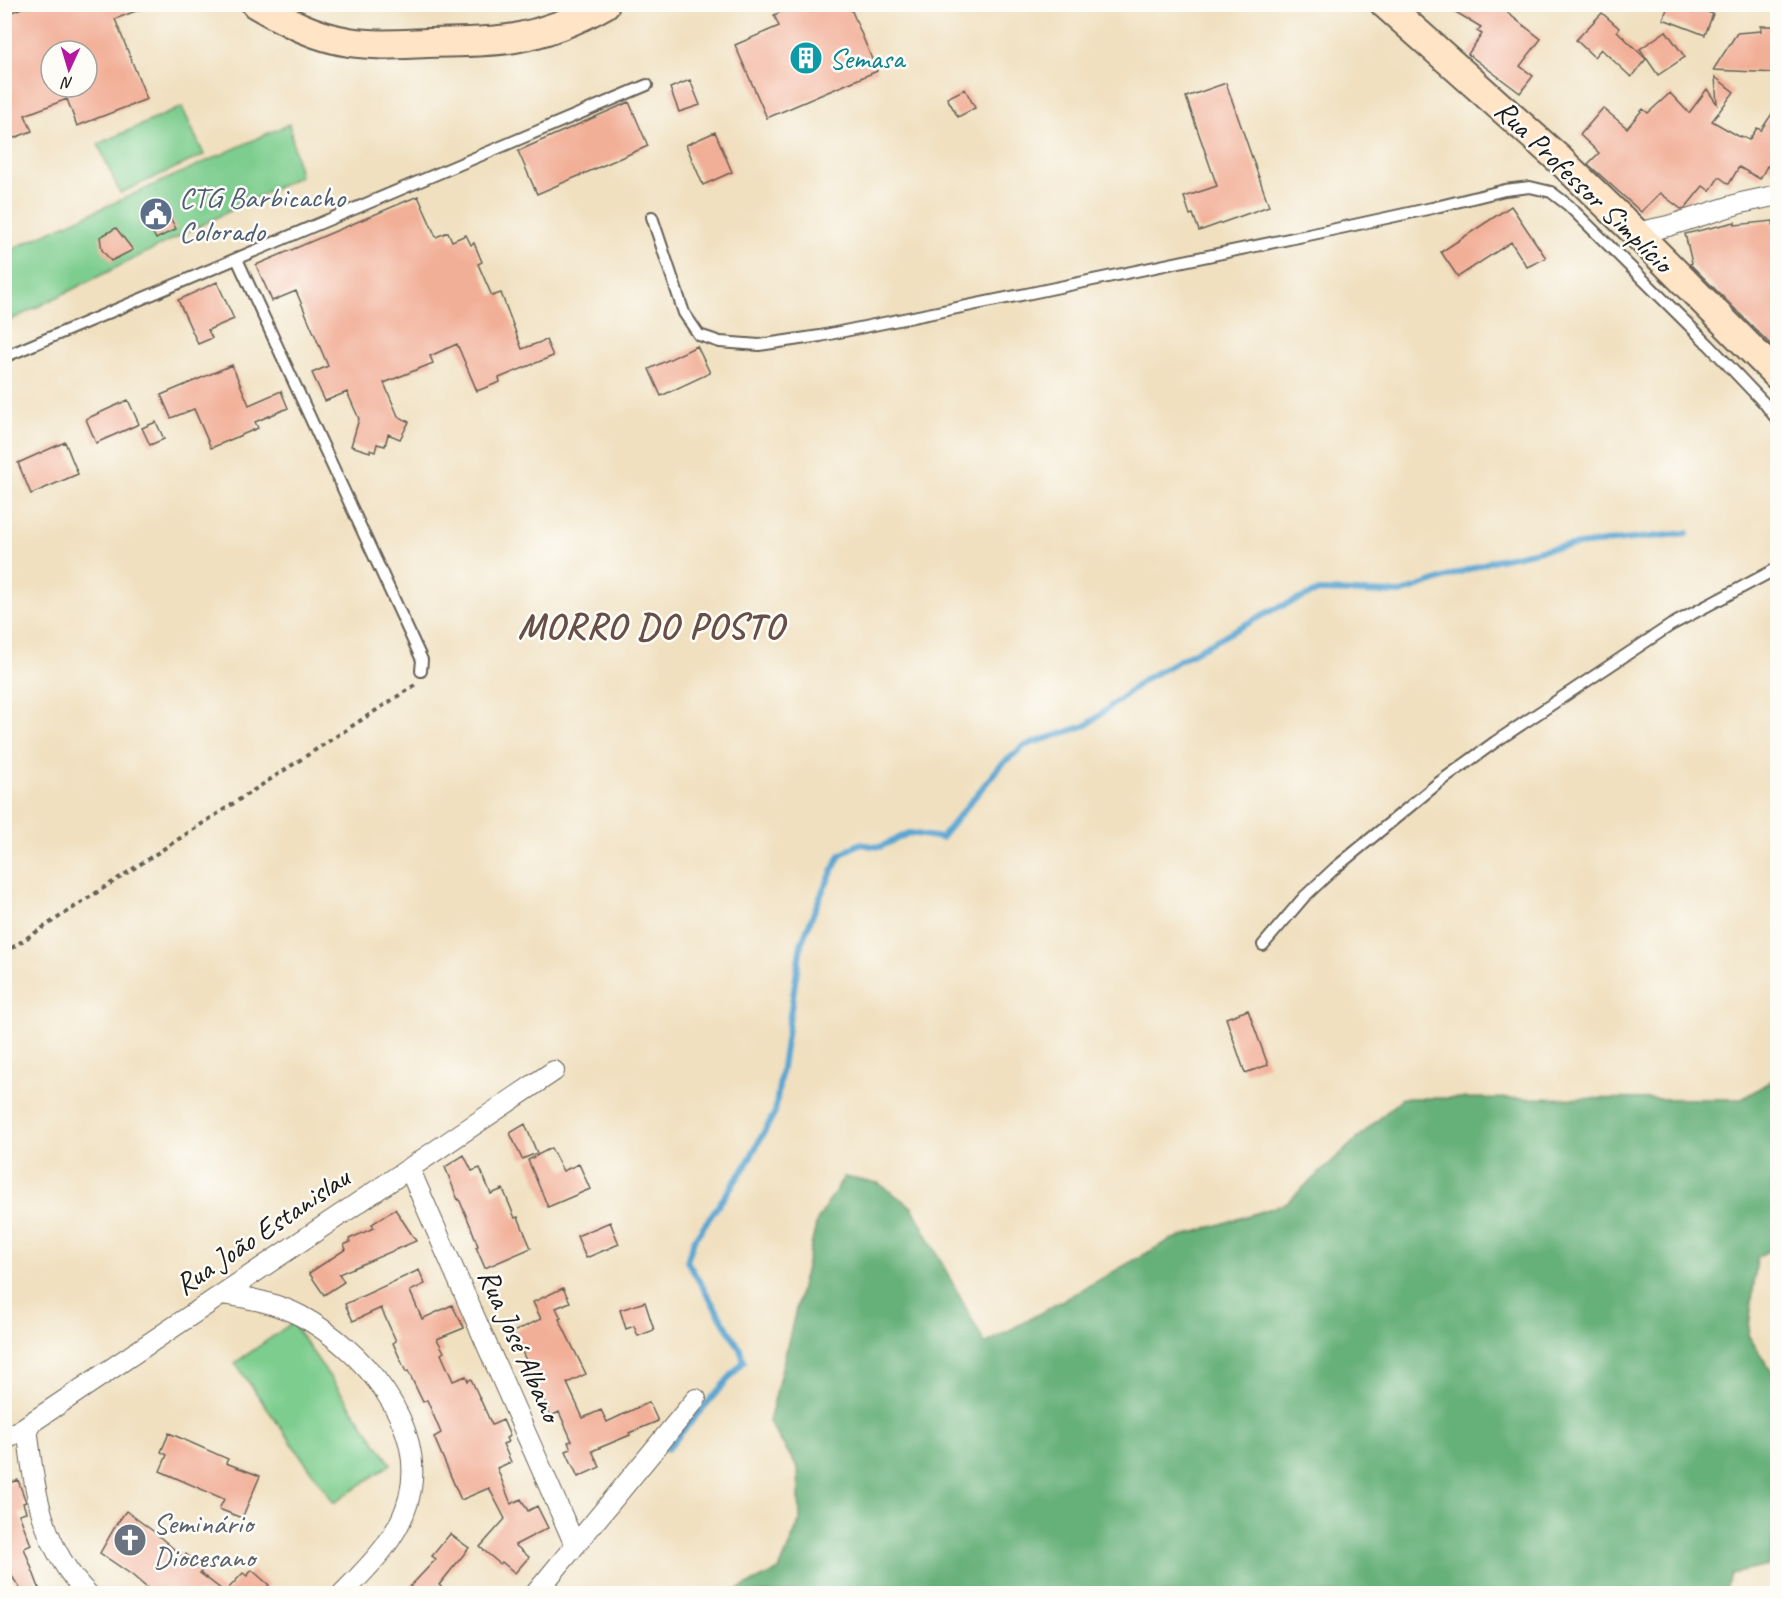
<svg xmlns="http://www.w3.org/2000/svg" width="1782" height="1598" font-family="Caveat,sans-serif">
<rect width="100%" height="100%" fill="#fdfcf7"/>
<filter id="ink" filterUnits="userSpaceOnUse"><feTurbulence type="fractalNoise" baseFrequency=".0167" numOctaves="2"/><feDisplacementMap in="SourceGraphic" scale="12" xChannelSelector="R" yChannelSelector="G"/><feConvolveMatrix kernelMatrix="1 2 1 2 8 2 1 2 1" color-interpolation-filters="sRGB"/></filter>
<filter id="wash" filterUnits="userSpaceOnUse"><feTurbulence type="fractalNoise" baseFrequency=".008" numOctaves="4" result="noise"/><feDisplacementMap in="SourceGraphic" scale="24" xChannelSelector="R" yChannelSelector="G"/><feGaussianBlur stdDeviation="1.35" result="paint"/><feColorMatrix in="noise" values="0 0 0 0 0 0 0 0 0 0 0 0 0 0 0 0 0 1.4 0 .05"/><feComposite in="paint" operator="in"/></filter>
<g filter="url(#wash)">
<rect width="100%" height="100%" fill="#f0e0c0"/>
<path fill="#7dcd8e" stroke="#4c7455" stroke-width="1.5" d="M 182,107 L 204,155 L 120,193 L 98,144 Z
M 289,124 L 300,176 L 5,323 L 5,252 Z
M 292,1323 L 391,1464 L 334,1503 L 235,1363 Z"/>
<path fill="#66b079" stroke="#41664a" stroke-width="1.5" d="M 1777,1077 L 1777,1246 L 1757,1257 L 1748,1335 L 1777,1380 L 1778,1521 L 1768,1566 L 1731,1574 L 1725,1593 L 730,1593 L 779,1570 L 800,1520 L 798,1468 L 769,1422 L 817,1221 L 844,1177 L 878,1183 L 912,1207 L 985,1344 L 1170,1240 L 1285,1204 L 1402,1098 L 1742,1099 Z"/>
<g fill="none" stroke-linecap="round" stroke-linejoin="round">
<path stroke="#59a5d1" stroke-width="6" d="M 667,1449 L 744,1361 L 740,1349 L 687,1261 L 694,1240 L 745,1167 L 775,1112 L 801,944 L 820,897 L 840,855 L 859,844 L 880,847 L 909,833 L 941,838 L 1000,766 L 1024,746 L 1087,725 L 1145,679 L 1272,610 L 1319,591 L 1401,593 L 1495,560 L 1551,548 L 1687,533"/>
</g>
<g id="blocks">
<path fill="#f2af97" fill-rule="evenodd" d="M 32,4 L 149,4 L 149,6 L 115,19 L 147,99 L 77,126 L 67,99 L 25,115 L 32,131 L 4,142 L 4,15 ZM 51,51 L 87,51 L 87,87 L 51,87 Z
M 798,4 L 808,4 L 812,12 L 831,4 L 849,4 L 877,71 L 767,118 L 735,45 L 779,26 L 774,15 Z
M 1442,4 L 1496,4 L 1541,39 L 1520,66 L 1533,76 L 1520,93 L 1468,54 L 1482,34 L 1477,31 L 1481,27 Z
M 1669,4 L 1673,4 L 1694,13 L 1696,8 L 1713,14 L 1705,35 L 1663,19 Z
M 1602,13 L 1619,28 L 1617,31 L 1646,59 L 1631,77 L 1601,49 L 1594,57 L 1576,40 Z
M 1761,26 L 1778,26 L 1778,73 L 1713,70 L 1737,33 L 1761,31 Z
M 1666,31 L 1685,57 L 1658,75 L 1640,49 Z
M 1715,77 L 1734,92 L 1712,121 L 1740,137 L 1741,136 L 1749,140 L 1757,128 L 1761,130 L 1778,105 L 1778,173 L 1767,166 L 1760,179 L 1739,167 L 1729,184 L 1719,177 L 1710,191 L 1703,186 L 1685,208 L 1681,209 L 1660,193 L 1641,212 L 1588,164 L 1599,153 L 1580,135 L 1603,108 L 1627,128 L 1643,109 L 1648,113 L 1670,93 L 1689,113 L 1707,89 L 1717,104 Z
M 690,80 L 700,105 L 679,112 L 670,88 Z
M 1226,83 L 1269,206 L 1199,231 L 1193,214 L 1190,215 L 1184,197 L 1217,186 L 1186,97 Z
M 965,89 L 975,108 L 958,117 L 947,98 Z
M 629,102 L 648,146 L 537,194 L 518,151 Z
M 715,132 L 732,172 L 703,185 L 686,145 Z
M 418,196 L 436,237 L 448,232 L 452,241 L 466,235 L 471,245 L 474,243 L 482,262 L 478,264 L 492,296 L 501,293 L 522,349 L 546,340 L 553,356 L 499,378 L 500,382 L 477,391 L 457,344 L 430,356 L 433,363 L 384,383 L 398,416 L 409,422 L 400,439 L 388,434 L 385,446 L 377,444 L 375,452 L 370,450 L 370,452 L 351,446 L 359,419 L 347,392 L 325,401 L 312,373 L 328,366 L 296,291 L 272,301 L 256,265 Z
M 162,202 L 176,229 L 156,239 L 142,212 Z
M 1511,206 L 1546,258 L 1527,267 L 1511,242 L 1458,277 L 1441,252 Z
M 1773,221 L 1778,264 L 1778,352 L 1690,264 L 1692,263 L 1685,234 L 1735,222 L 1735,225 Z
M 116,228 L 133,250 L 111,261 L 102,250 L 100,237 Z
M 217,282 L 234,319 L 208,330 L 212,338 L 198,344 L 178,300 Z
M 697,346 L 710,373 L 661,396 L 649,369 Z
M 232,365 L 249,405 L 281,391 L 288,408 L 255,422 L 258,428 L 211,448 L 194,409 L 171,418 L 161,395 Z
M 128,400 L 139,424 L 96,443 L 86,419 Z
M 156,422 L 164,439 L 150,445 L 142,428 Z
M 65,442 L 78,474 L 31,494 L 18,463 Z
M 1248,1010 L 1268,1065 L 1245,1073 L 1226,1018 Z
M 525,1124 L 537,1153 L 522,1159 L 510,1133 Z
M 551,1148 L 563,1171 L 579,1164 L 590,1189 L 548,1207 L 528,1160 Z
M 464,1155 L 472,1171 L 480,1168 L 491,1194 L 503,1189 L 515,1218 L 518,1217 L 531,1248 L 485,1268 L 476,1247 L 478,1246 L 471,1227 L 459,1199 L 458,1200 L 445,1167 Z
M 395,1209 L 416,1241 L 339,1274 L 344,1282 L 324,1295 L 309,1273 L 346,1249 L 344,1245 L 350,1242 L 349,1239 L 374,1228 L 372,1224 Z
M 610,1222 L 619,1244 L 586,1258 L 577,1236 Z
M 419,1270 L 425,1284 L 410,1291 L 422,1319 L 452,1305 L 464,1328 L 437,1339 L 444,1352 L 441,1354 L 453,1381 L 466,1376 L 468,1381 L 471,1379 L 492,1425 L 503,1420 L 510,1436 L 506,1438 L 508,1442 L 503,1444 L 511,1462 L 497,1468 L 511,1504 L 521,1499 L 528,1511 L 537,1506 L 548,1528 L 515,1545 L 529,1557 L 515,1573 L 502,1562 L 500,1564 L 480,1547 L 505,1519 L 489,1488 L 461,1500 L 434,1437 L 441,1433 L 427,1400 L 423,1402 L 408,1371 L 406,1372 L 393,1343 L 396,1341 L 381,1308 L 353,1321 L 345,1304 Z
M 563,1288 L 570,1302 L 556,1308 L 561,1318 L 559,1319 L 586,1374 L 567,1383 L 583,1418 L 601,1410 L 607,1422 L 649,1402 L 658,1421 L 629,1433 L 630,1435 L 592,1451 L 600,1467 L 578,1477 L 566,1451 L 571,1449 L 568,1442 L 572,1441 L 559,1412 L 551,1416 L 529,1370 L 530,1369 L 513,1332 L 541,1319 L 533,1302 Z
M 645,1302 L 654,1330 L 638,1336 L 634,1326 L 626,1329 L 620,1310 Z
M 169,1433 L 228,1459 L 226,1463 L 260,1476 L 242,1518 L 219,1509 L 224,1499 L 160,1471 L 167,1455 L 161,1452 Z
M 4,1480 L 7,1484 L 18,1480 L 26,1502 L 23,1503 L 26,1512 L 19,1514 L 31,1545 L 24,1548 L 41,1593 L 23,1593 L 9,1572 L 4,1559 Z
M 126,1511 L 153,1531 L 183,1557 L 186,1554 L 203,1569 L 200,1573 L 225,1592 L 243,1573 L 247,1576 L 252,1570 L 269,1585 L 263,1592 L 264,1593 L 153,1593 L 132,1575 L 100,1553 L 116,1525 Z
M 450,1534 L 469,1548 L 439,1585 L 449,1593 L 404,1593 L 436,1559 L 432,1556 Z"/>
</g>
</g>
<g filter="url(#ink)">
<use href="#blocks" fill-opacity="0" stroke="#666155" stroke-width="1.5"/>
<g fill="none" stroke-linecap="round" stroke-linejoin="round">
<g stroke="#666155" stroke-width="14">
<path id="lane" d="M 652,217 L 684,313 L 699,335 L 720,342 L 759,345 L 820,336 L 1031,293 L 1313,234 L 1432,208 L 1505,190 L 1530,187 L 1551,192 L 1568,205 L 1709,345 L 1765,404 L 1778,421
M 237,259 L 422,660 L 421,671
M 4,357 L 647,85
M 1263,945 L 1304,897 L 1335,868 L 1437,784 L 1495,742 L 1671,625 L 1778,568"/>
</g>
<g stroke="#666155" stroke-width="22">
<path id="street" d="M 1636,233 L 1668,226 L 1741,203 L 1778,195
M 409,1168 L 575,1545
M 223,1294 C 250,1298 276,1303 301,1316 C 362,1349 428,1424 409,1498 C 399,1538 369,1566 342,1594
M 27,1426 C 34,1489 41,1547 88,1594
M 4,1441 L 554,1071
M 535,1594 L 696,1399"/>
</g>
<g stroke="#666155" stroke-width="32">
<path id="secondary" d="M 256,4 C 285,21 316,37 349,42 C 375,46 401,44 427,43 C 456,42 486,43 515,38 C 547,32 577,20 605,4
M 1385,4 L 1560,160 L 1636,233 L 1778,376"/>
</g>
<path stroke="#666155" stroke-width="4" stroke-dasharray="4.5 4.5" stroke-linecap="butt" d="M 4,953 L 418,683"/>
<use href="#lane" stroke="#fff" stroke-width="10"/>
<use href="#street" stroke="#fff" stroke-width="20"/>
<use href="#secondary" stroke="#ffe4c6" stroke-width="28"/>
</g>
</g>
<defs>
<g id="building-disc" transform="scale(1.725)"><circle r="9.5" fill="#0f9aa8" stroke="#fdfcf7"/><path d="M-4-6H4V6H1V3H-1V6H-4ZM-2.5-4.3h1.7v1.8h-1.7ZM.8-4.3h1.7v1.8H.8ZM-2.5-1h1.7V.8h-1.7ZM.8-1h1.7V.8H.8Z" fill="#fff"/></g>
<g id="civic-disc" transform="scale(1.725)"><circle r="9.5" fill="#5c6f8a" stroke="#fdfcf7"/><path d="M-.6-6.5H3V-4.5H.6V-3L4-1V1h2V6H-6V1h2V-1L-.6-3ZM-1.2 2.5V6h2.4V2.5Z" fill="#fff"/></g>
<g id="church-disc" transform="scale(1.725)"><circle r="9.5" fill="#6b7280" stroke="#fdfcf7"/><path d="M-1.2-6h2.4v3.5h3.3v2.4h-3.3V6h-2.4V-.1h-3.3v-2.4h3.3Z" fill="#fff"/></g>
</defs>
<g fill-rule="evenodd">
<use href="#building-disc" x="806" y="58"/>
<use href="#civic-disc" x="156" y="214"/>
<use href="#church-disc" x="130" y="1540"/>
</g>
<g text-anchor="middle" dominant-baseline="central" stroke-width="5" stroke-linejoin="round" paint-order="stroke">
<g font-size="30" fill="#0d838f" stroke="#fdfcf7" text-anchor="start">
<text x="829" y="58">Semasa</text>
</g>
<g font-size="30" fill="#1c1c1c" stroke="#fdfcf7">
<text transform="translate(1584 186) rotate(44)">Rua Professor Simplício</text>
<text transform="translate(262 1231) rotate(-34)">Rua João Estanislau</text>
<text transform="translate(520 1345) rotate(66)">Rua José Albano</text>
</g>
<g font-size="30" fill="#4e5e75" stroke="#fdfcf7" text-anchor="start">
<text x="179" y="197">CTG Barbicacho<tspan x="179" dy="34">Colorado</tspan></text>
</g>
<g font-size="30" fill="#5b616d" stroke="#fdfcf7" text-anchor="start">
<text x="153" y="1523">Seminário<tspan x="153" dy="34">Diocesano</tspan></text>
</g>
<g font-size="36" font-weight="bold" letter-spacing="1.5" fill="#674f47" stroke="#fdfcf7">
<text x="651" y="626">MORRO DO POSTO</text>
</g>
</g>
<rect width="1782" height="1598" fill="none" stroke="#fdfcf7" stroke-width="24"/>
<g transform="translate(69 69) rotate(184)"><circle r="28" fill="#fdfcf7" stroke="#a3a29f" stroke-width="1.5"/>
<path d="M0-4.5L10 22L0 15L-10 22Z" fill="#b5179e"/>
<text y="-9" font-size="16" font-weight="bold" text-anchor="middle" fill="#1c1c1c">N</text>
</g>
</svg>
